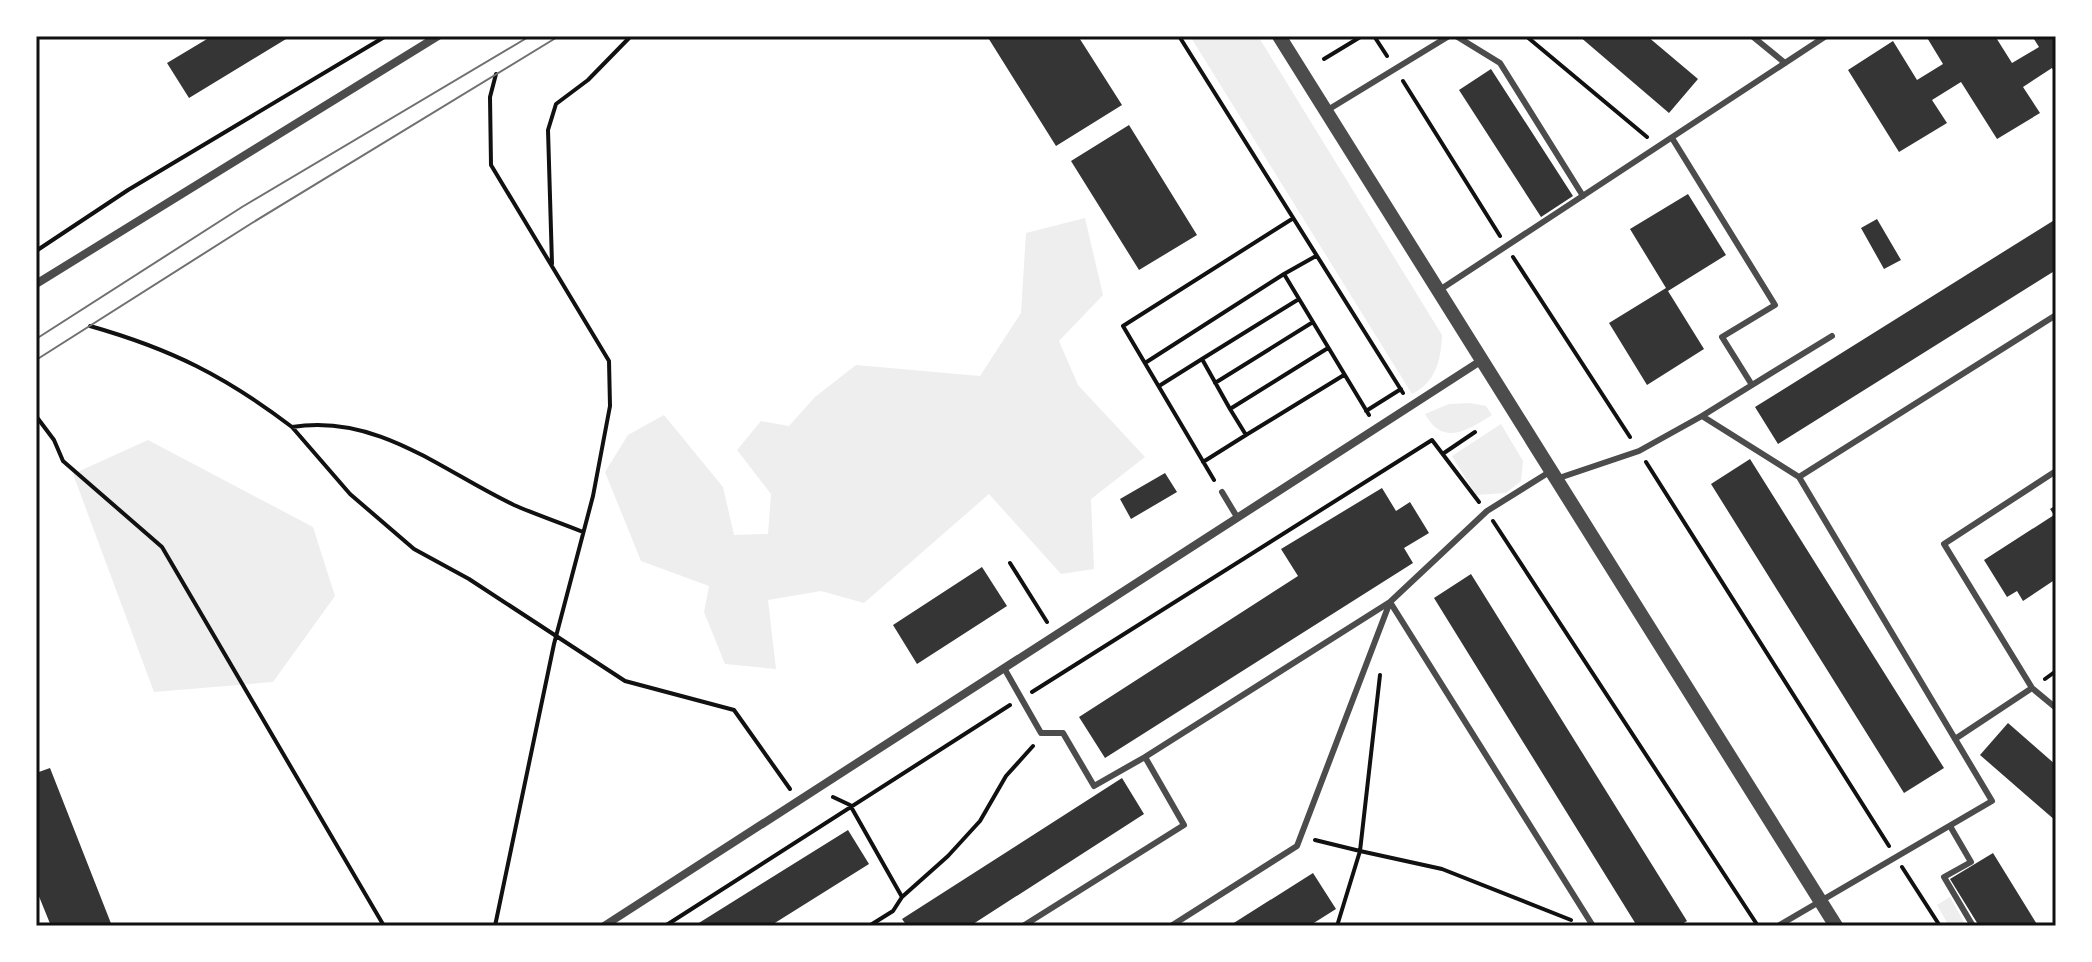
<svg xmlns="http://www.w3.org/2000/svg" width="2092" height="962" font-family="Mulish,sans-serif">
<rect width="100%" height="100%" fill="#fff"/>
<path fill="#eee" d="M 1190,36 L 1258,36 L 1442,335 C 1441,360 1436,382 1412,394 Z
M 1085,218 L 1103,295 L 1059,341 L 1078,385 L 1145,457 L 1091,499 L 1094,569 L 1061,574 L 989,494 L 864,603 L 821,591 L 768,600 L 776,669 L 725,664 L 704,612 L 709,586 L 641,561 L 605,472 L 628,435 L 664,415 L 723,487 L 734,535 L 768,534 L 771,494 L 737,450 L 761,421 L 789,426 L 815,397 L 856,365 L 980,376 L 1021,313 L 1026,233 Z
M 1470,403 L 1486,406 L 1492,415 C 1468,430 1443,447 1425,414 L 1449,404 Z
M 1501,424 L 1523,461 L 1521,481 L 1506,493 L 1476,495 L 1452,456 Z
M 148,440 L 313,527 L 335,596 L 273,682 L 154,692 L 73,474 Z
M 1950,897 L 1966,926 L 1949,926 L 1937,905 Z"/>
<path fill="#353535" d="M 212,36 L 291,36 L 189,98 L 167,63 Z
M 987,36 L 1078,36 L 1122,105 L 1056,146 Z
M 1579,36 L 1647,36 L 1698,79 L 1669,113 Z
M 1926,36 L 1995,36 L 2012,63 L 2039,47 L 2032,36 L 2056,36 L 2056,75 L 2052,68 L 2023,87 L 2040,113 L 1997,139 L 1961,82 L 1932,100 L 1947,123 L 1899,152 L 1848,70 L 1893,41 L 1917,80 L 1943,64 Z
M 1491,69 L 1573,196 L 1541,217 L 1459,90 Z
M 1129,125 L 1197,235 L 1139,270 L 1071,161 Z
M 1688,194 L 1726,255 L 1668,291 L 1704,349 L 1647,385 L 1609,323 L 1666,288 L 1630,229 Z
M 1877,219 L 1901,260 L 1884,269 L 1861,228 Z
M 2056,219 L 2056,270 L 1778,444 L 1755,407 Z
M 1750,459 L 1944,768 L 1904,793 L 1711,484 Z
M 1165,473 L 1177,492 L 1131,519 L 1120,499 Z
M 1382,488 L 1396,511 L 1410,502 L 1429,533 L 1404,548 L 1413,563 L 1105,758 L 1079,717 L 1298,576 L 1281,549 Z
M 2056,505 L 2056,579 L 2023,601 L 2017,591 L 2007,597 L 1984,560 L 2054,515 L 2050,509 Z
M 982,567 L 1007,606 L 917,664 L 893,625 Z
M 1471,574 L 1687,921 L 1679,926 L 1637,926 L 1434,598 Z
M 2008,723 L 2056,765 L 2056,821 L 1980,755 Z
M 50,768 L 112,926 L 51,926 L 36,889 L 36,773 Z
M 1122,778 L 1144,814 L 970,926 L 907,926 L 902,919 Z
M 848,830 L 869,864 L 770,926 L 694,926 Z
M 1993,853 L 2038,926 L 1979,926 L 1950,879 Z
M 1313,873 L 1336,909 L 1309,926 L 1229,926 Z"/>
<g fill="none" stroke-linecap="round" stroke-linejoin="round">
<path stroke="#111" stroke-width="4" d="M 1179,36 L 1403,393
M 1374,36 L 1387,56
M 1526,36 L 1647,137
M 1324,59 L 1362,36
M 1403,81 L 1500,236
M 36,251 L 128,190 L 386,36
M 1513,257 L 1630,437
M 552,264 L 548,130 L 556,104 L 588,80 L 631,36
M 1284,274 L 1316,256
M 90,326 C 171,349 225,376 292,427
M 1328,348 L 1230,409 L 1246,435 L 1344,375
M 1145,363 L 1284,274 L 1369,415
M 1215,383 L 1313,322
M 1159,386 L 1202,359
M 1230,409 L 1202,359 L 1299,299
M 1366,411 L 1401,389
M 36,416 L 54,440 L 63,461 L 162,547 L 384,926
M 1444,453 L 1475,432
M 1203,462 L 1246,435
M 1646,462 L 1889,846
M 1214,480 L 1123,326 L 1292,219
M 1493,521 L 1758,926
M 583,532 C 561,523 537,515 514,505 C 442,471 377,413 292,427 L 350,494 L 414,549 L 469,579 L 625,681 L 734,710 L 790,789
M 1010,563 L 1047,622
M 2045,679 L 2056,671
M 1032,692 L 1432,440 L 1479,502
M 833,797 L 850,805 L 902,897 L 893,911 L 869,926
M 1315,840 L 1360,851 L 1380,675
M 1902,867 L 1940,926
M 902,897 L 948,856 L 980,821 L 1006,776 L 1033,746
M 495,926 L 554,644 L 593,496 L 610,406 L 609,361 L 491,165 L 490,97 L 496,74
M 665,926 L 1010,705
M 1337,926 L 1360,851 L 1442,869 L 1571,920"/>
<path stroke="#4c4c4c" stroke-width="6" d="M 1456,36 L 1500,63 L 1583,196
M 1752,36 L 1785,63
M 1326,111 L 1449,36
M 1672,138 L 1775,305 L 1722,337 L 1752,385 L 1832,336
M 1438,291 L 1826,36
M 1702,416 L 1752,385
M 2056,471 L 1944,544 L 2032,688 L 2056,708
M 1556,479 L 1639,451 L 1702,416 L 1799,477 L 2056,315
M 1222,492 L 1237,517
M 1004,668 L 1041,733 L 1063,733 L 1094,786 L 1145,757
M 1955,739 L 2032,688
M 1950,826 L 1971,862 L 1944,877 L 1973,926
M 1023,926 L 1184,825 L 1145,757 L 1390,602 L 1487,511 L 1551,471
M 1171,926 L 1297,846 L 1390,602 L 1593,926
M 1778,926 L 1992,801 L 1799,477"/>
<path stroke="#4c4c4c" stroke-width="8" d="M 36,284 L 438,36
M 604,926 L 1482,360"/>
<path stroke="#4c4c4c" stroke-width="14" d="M 1279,36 L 1836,926"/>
<path stroke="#707070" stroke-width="2" d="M 36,339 L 242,207 L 530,36
M 36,360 L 252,223 L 559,36"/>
</g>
<rect width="2092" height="962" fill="none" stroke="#ffffff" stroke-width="76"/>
<rect x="38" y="38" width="2016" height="886" fill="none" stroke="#111" stroke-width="3"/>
</svg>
